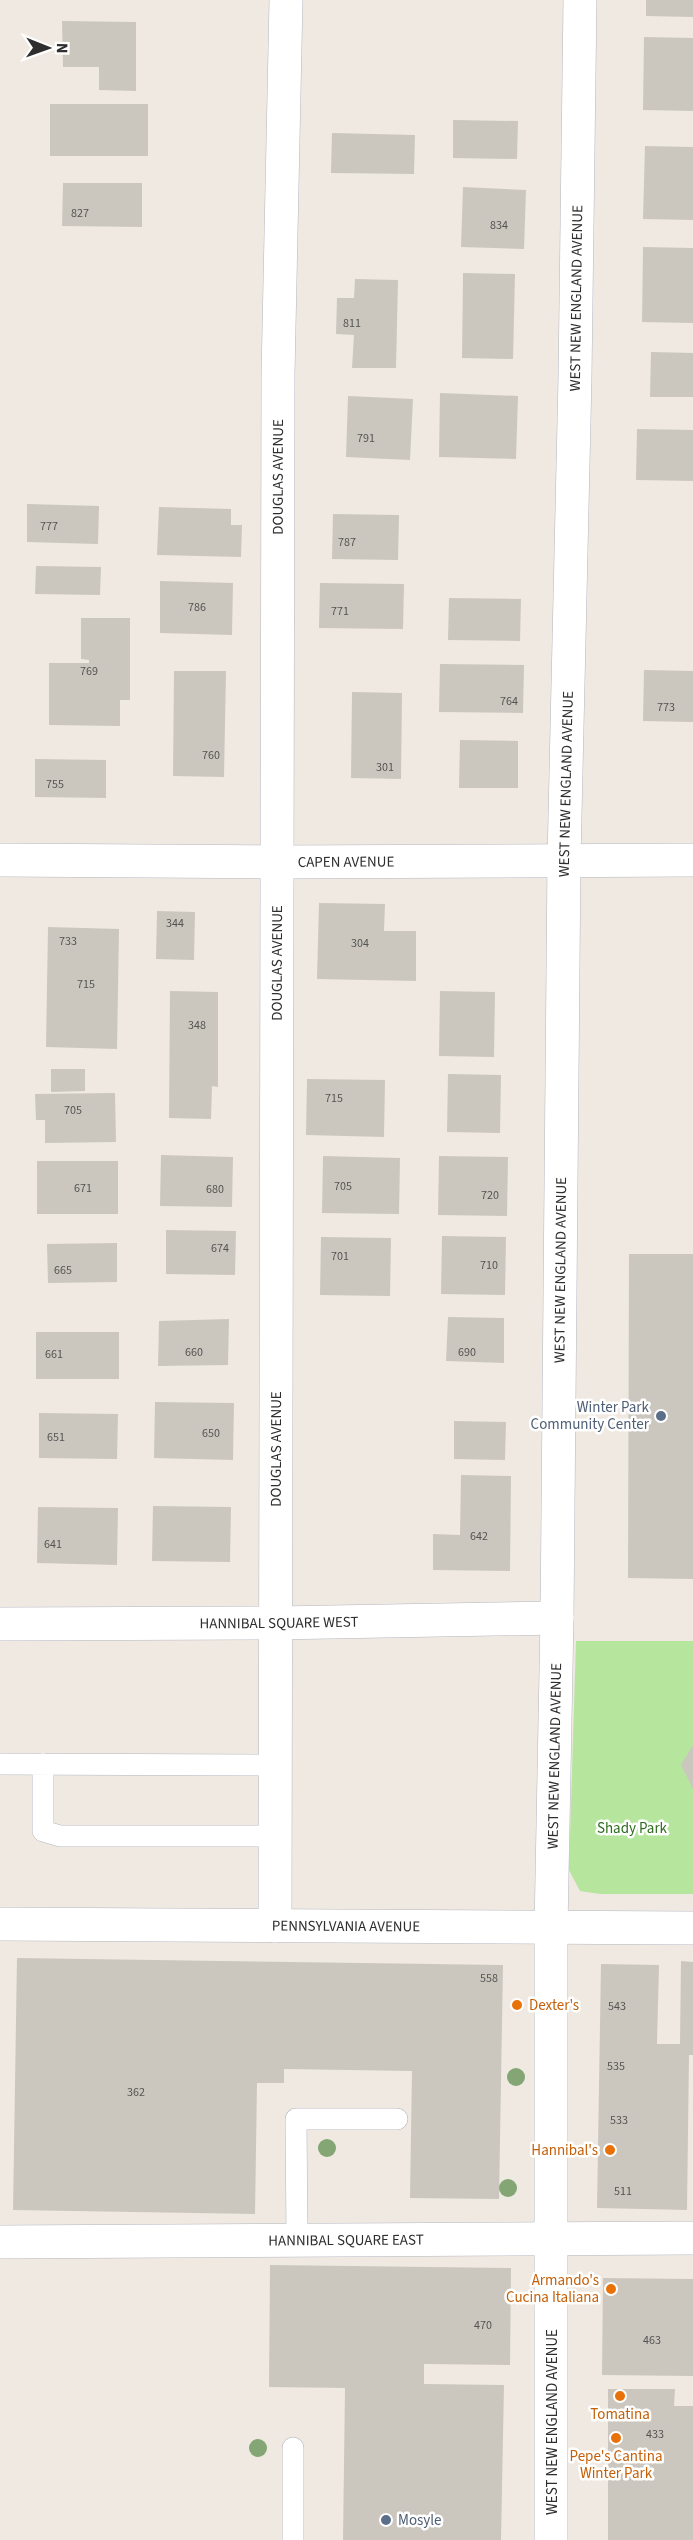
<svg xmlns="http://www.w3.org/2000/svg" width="693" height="2540" font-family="'Source Sans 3',sans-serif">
<rect width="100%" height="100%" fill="#efe9e1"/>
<path fill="#b6e59e" d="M 576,1641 L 693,1641 L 693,1894 L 600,1894 L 580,1891 L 569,1870 Z"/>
<path fill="#cbc7bf" d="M 646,0 L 693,0 L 693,17 L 646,16 Z
M 62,21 L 136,22 L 136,91 L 99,90 L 99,67 L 63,67 Z
M 644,37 L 693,38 L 693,111 L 643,110 Z
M 50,104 L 148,104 L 148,156 L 50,156 Z
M 453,120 L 518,121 L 517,159 L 453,158 Z
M 332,133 L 415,135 L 414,174 L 331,173 Z
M 645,146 L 693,147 L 693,220 L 643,219 Z
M 63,183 L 142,183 L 142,227 L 62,226 Z
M 463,187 L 526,190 L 524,249 L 461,247 Z
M 643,247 L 693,248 L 693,323 L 642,322 Z
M 463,273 L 515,274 L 513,359 L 462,358 Z
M 355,279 L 398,280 L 396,368 L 352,368 L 354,335 L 336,334 L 337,298 L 354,298 Z
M 651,352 L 693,353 L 693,397 L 650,397 Z
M 440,393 L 518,396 L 516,459 L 439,457 Z
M 348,396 L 413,399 L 410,460 L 346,457 Z
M 637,429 L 693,430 L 693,481 L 636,480 Z
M 27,504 L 99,506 L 98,544 L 27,542 Z
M 159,507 L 231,509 L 231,525 L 242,525 L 241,557 L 157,555 Z
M 333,514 L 399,515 L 398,560 L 332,559 Z
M 36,566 L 101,567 L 100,595 L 35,594 Z
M 160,581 L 233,583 L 232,635 L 160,633 Z
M 320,583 L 404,584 L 403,629 L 319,628 Z
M 449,598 L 521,599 L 520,641 L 448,640 Z
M 81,618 L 130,618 L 130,700 L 120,700 L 120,726 L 49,725 L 49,663 L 89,663 L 89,660 L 81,659 Z
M 440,664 L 524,665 L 523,713 L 439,712 Z
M 644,670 L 693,671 L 693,722 L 643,721 Z
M 174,671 L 226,671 L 224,777 L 173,776 Z
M 352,692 L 402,693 L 401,779 L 351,778 Z
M 460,740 L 518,741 L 518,788 L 459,788 Z
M 35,759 L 106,760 L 106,798 L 35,797 Z
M 319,903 L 385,904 L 384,931 L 416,931 L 416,981 L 317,979 Z
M 157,911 L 195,912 L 194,960 L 156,959 Z
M 48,927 L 119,929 L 117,1049 L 46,1047 Z
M 170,991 L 218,992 L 218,1087 L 212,1086 L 211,1119 L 169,1118 Z
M 440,991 L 495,992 L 494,1057 L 439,1056 Z
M 51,1069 L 85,1069 L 85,1091 L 51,1092 Z
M 448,1074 L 501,1075 L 500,1133 L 447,1132 Z
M 307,1079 L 385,1080 L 384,1137 L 306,1135 Z
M 115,1093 L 116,1142 L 45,1143 L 45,1120 L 36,1120 L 35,1094 Z
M 161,1155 L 233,1157 L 232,1207 L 160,1206 Z
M 323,1156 L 400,1158 L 399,1214 L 322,1213 Z
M 439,1156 L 508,1157 L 507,1216 L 438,1215 Z
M 37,1161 L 118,1161 L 118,1214 L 37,1214 Z
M 166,1230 L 236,1231 L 235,1275 L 166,1274 Z
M 442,1236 L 506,1237 L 505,1295 L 441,1294 Z
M 321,1237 L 391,1238 L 390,1296 L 320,1295 Z
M 117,1243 L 117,1282 L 48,1283 L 47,1244 Z
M 629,1254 L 693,1254 L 693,1579 L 628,1578 Z
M 448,1317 L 504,1318 L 504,1363 L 446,1361 Z
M 229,1319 L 228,1365 L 158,1366 L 159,1321 Z
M 36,1332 L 119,1332 L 119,1379 L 36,1379 Z
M 155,1402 L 234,1403 L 233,1460 L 154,1458 Z
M 39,1413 L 118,1414 L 117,1459 L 39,1458 Z
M 454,1421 L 506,1422 L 505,1460 L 454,1459 Z
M 461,1475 L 511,1476 L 510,1571 L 433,1570 L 433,1534 L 460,1535 Z
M 153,1506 L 231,1507 L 230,1562 L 152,1561 Z
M 38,1507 L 118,1508 L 117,1565 L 37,1563 Z
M 693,1745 L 693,1789 L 681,1765 Z
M 17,1958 L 503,1965 L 499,2199 L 410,2198 L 412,2071 L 284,2069 L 284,2083 L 257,2083 L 255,2214 L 13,2210 Z
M 681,1961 L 693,1962 L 693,2055 L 689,2055 L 687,2210 L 597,2208 L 601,1964 L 659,1965 L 657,2044 L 680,2044 Z
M 270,2265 L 511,2268 L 510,2365 L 424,2364 L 424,2384 L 504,2385 L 501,2540 L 343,2540 L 345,2388 L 269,2387 Z
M 603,2278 L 693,2279 L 693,2376 L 602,2375 Z
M 608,2389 L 675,2389 L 674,2406 L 693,2406 L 693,2540 L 608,2540 Z"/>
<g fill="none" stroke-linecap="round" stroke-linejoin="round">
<g stroke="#b4b7c1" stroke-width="22">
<path id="lane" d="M 0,1764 L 276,1765
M 43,1764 L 43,1831 L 60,1836 L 276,1836
M 297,2240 L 296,2119 L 397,2119
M 293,2540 L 293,2448"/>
</g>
<g stroke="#b4b7c1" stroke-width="34">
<g id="street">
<path id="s1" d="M 0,860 L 278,862 L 693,860"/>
<path id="s2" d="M 0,1624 L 277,1623 L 557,1618"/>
<path id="s3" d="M 275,1926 L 278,375 L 286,0"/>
<path id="s4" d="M 0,2242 L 693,2238"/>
</g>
</g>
<g stroke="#b4b7c1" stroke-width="34">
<g id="secondary">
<path id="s5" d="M 0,1924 L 693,1928"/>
<path id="s6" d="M 551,2540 L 551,1928 L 557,1618 L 564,860 L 575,377 L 580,0"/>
</g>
</g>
<use href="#lane" stroke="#fff" stroke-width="21"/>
<use href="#street" stroke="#fff" stroke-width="33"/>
<use href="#secondary" stroke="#fff" stroke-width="33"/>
</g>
<g fill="#84a574">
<circle cx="516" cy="2077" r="9"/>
<circle cx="327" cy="2148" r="9"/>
<circle cx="508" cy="2188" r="9"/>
<circle cx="258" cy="2448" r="9"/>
</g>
<g fill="#5c6f8a" stroke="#fff" stroke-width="2">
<circle cx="661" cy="1416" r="6"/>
<circle cx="386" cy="2520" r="6"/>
</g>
<g fill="#e8710a" stroke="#fff" stroke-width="2">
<circle cx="517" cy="2005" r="6"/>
<circle cx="610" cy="2150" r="6"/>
<circle cx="611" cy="2289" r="6"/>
<circle cx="620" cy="2396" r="6"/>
<circle cx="616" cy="2438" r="6"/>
</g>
<g text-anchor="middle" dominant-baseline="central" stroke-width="5" stroke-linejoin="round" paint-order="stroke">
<g font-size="12" fill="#555452">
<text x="80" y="213">827</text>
<text x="499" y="225">834</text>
<text x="352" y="323">811</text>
<text x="366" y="438">791</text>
<text x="49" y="526">777</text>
<text x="347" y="542">787</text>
<text x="197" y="607">786</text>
<text x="340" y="611">771</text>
<text x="89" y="671">769</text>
<text x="509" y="701">764</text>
<text x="666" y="707">773</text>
<text x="211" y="755">760</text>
<text x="385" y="767">301</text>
<text x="55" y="784">755</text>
<text x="175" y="923">344</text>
<text x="68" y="941">733</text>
<text x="360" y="943">304</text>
<text x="86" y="984">715</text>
<text x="197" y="1025">348</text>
<text x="334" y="1098">715</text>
<text x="73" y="1110">705</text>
<text x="343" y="1186">705</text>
<text x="83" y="1188">671</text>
<text x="215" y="1189">680</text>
<text x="490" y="1195">720</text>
<text x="220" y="1248">674</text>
<text x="340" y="1256">701</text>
<text x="489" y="1265">710</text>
<text x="63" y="1270">665</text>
<text x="194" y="1352">660</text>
<text x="467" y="1352">690</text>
<text x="54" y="1354">661</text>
<text x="211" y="1433">650</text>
<text x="56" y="1437">651</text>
<text x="479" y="1536">642</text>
<text x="53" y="1544">641</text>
<text x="489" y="1978">558</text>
<text x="617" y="2006">543</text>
<text x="616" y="2066">535</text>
<text x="136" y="2092">362</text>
<text x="619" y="2120">533</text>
<text x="623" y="2191">511</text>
<text x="483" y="2325">470</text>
<text x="652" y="2340">463</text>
<text x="655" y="2434">433</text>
</g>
<g font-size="15" fill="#2e2e2e" stroke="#fff">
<text stroke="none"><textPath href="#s6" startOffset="2242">WEST NEW ENGLAND AVENUE</textPath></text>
<text stroke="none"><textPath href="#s3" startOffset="1449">DOUGLAS AVENUE</textPath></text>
<text stroke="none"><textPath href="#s6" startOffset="1756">WEST NEW ENGLAND AVENUE</textPath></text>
<text stroke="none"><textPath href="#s1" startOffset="346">CAPEN AVENUE</textPath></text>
<text stroke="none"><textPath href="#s3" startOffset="963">DOUGLAS AVENUE</textPath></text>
<text stroke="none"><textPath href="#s6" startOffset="1270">WEST NEW ENGLAND AVENUE</textPath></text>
<text stroke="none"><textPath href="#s3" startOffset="477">DOUGLAS AVENUE</textPath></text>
<text stroke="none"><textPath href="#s2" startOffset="279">HANNIBAL SQUARE WEST</textPath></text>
<text stroke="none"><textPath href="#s6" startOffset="784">WEST NEW ENGLAND AVENUE</textPath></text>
<text stroke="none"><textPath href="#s5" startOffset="346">PENNSYLVANIA AVENUE</textPath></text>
<text stroke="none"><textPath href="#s4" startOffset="346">HANNIBAL SQUARE EAST</textPath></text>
<text transform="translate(552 2422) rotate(-90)">WEST NEW ENGLAND AVENUE</text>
</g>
<g font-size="15" fill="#4e5e75" stroke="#fff" text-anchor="end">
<text x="649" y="1407">Winter Park<tspan x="649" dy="17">Community Center</tspan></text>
<text x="398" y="2520" text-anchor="start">Mosyle</text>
</g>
<g font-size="15" fill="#2c6e1b" stroke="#fff">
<text x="632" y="1828">Shady Park</text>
</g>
<g font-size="15" fill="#c56008" stroke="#fff" text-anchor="end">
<text x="529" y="2005" text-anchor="start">Dexter's</text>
<text x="598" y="2150">Hannibal's</text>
<text x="599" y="2280">Armando's<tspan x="599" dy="17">Cucina Italiana</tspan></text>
<text x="620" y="2414" text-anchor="middle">Tomatina</text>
<text x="616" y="2456" text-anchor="middle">Pepe's Cantina<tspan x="616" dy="17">Winter Park</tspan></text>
</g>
</g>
<g transform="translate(48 48) rotate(91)" stroke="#ffffff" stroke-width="4.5" paint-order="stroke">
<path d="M0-4.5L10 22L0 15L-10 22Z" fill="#2e2e2e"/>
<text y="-9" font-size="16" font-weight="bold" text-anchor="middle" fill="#2e2e2e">N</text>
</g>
</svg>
